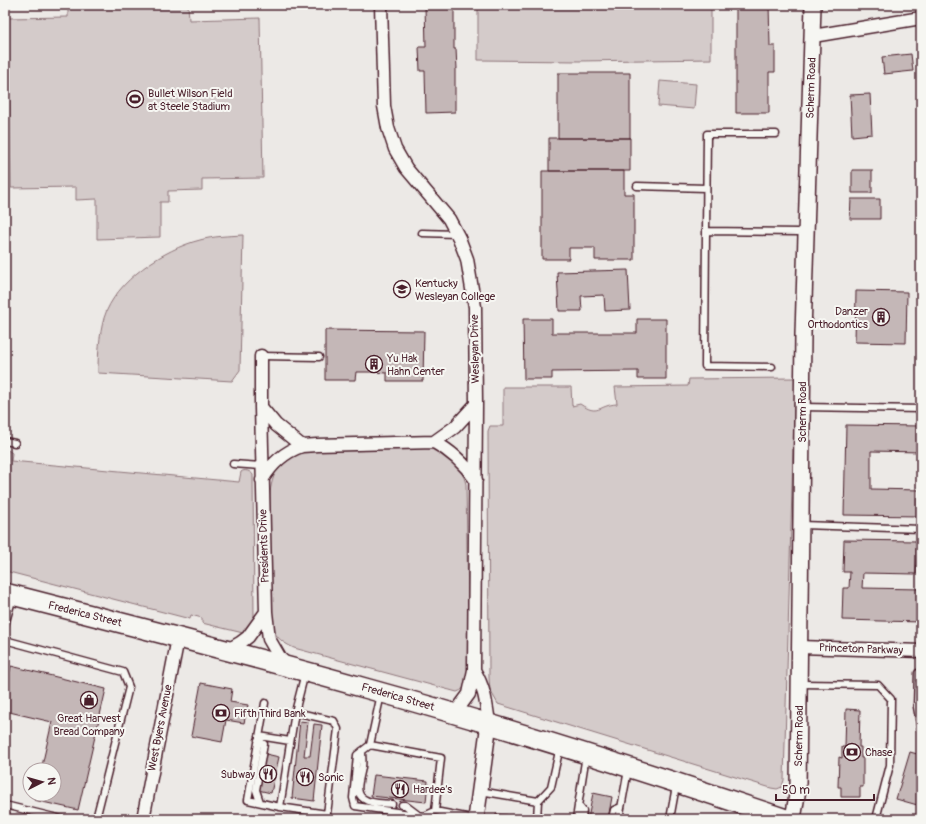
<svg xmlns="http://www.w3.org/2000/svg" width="926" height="824" font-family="Pangolin,sans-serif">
<rect width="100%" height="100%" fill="#ece9e6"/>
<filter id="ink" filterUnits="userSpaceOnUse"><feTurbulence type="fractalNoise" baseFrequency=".025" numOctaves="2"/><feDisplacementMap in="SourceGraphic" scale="8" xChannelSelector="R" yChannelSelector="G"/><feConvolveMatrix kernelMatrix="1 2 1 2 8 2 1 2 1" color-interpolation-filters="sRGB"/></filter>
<g filter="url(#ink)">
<path fill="#d4cbca" stroke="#8f757a" d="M 68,5 L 188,5 L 189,20 L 260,18 L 263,178 L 202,179 L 202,190 L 168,191 L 168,202 L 160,202 L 160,237 L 97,239 L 97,199 L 76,200 L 76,187 L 11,188 L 8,18 L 68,17 Z
M 478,5 L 711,5 L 711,59 L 579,61 L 478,60 Z
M 660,81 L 696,84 L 694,109 L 658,106 Z
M 243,235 L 240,370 L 232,381 L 98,373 C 98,355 99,336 104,318 C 115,281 164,249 200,240 C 214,236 228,236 243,235 Z
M 795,378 L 784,780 L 782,787 L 777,789 L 771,788 L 498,704 L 490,690 L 489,678 L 488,431 L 490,426 L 503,426 L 503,387 L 571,387 L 572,406 L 580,404 C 599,417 598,405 617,404 L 615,387 L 688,386 L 689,379 Z
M 431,448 C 447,455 462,466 466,484 L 469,671 C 467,680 467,689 457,692 L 294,648 C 279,641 273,635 271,619 L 270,493 C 273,467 284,458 307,450 Z
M 8,450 L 12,453 L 11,461 L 239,482 L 241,472 C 244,469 251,471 253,475 L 254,621 L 245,633 L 243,633 L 202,623 L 202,618 L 191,615 L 190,619 L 9,572 L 6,568 Z"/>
<path fill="#c4b7b7" stroke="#4a1f2b" d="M 736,5 L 769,5 L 770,46 L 775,46 L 775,72 L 769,72 L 769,113 L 736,113 Z
M 425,6 L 454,6 L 454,49 L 456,49 L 457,69 L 455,69 L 455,112 L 426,113 L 425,71 L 420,71 L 419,47 L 426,47 Z
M 911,54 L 913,71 L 884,74 L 882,57 Z
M 558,73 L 630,73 L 630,138 L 558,138 Z
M 870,94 L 872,134 L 852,136 L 850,95 Z
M 549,138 L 630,138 L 630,171 L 549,171 Z
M 852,170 L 872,170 L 872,193 L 852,193 Z
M 542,171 L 624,171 L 624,194 L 634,194 L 634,260 L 595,260 L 595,248 L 569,248 L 569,259 L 542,259 Z
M 851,199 L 880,199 L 880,219 L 850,219 Z
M 628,270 L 630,310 L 605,311 L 604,295 L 581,296 L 582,311 L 559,311 L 557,272 Z
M 856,291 L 907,292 L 906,343 L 855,342 Z
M 523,319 L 552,319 L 552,333 L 637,333 L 637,319 L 666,319 L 666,379 L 638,379 L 638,371 L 552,372 L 552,379 L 524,379 Z
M 325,330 L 424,331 L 423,381 L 387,381 L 387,373 L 371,372 L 356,372 L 355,380 L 325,380 Z
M 846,425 L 921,426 L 921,452 L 871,451 L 871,489 L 921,490 L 921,516 L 844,515 Z
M 844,540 L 917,541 L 916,574 L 863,573 L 862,588 L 921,589 L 921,622 L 842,620 L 843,588 L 849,588 L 850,572 L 843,572 Z
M 11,666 L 106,689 L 78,810 L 34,800 L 35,794 L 54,794 L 54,770 L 41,770 L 52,722 L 5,711 L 5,692 Z
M 201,683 L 232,689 L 230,702 L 248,705 L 244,723 L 226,720 L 222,742 L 191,736 Z
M 846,709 L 860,710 L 859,747 L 861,747 L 861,758 L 863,758 L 863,787 L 860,787 L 860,797 L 841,797 L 841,787 L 838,787 L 839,757 L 842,758 L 842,747 L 845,747 Z
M 300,721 L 308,722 L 304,756 L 310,756 L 314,724 L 322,725 L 314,801 L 292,798 Z
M 910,752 L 921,755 L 921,806 L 896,799 Z
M 266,754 L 279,757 L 271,793 L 258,790 Z
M 374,775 L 428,781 L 426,802 L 371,796 Z
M 593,793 L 612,797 L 608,819 L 588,819 Z
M 496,814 L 507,815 L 506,819 L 496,819 Z"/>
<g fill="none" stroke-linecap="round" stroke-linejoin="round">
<g stroke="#4a1f2b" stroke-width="9">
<path id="service" d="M 637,186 L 706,188
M 706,231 L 707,134 L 776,134
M 422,233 L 456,234
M 261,356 L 319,357
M 772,367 L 705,366 L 706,231 L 798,232
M 802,407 L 921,409
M 5,441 L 15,443
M 233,464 L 262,466
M 802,525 L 921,529
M 5,625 L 13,597
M 5,640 L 123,672 L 129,687 L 96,819
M 921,673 L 918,673 L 917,707 L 921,730
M 800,684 L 878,685 L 891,699 L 890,765 L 876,819
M 381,694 L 370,745 L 441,758 L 435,811 L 476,819
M 265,703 L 248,800 L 280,807
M 295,712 L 334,721 L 338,729 L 327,814 L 280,807 L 295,712 L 305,673
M 259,736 L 290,741
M 258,740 L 264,744 L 256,790 L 260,802
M 370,745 L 357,755 L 353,798 L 355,806 L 424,816 L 435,811
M 362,751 C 362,756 363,762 362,767 C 361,776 353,793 364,799 C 371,804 383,803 392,804
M 480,791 L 538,801 L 551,787 L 560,747
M 5,805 L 62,819
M 402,805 L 405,805 L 417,814
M 578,805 L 583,811 L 582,819
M 537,819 L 538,801
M 576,819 L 586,755
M 612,819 L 614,810 L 621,807
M 619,819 L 628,770
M 670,819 L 676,786"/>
</g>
<g stroke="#4a1f2b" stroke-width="15">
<path id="minor" d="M 381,5 L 384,106 L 388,128 L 395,149 L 406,168 L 449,219 L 459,238 L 467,259 L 475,307 L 476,404 L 474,670 C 485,689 486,702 489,723
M 813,36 L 921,18
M 261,356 L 261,407 L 276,425 L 302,446 L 317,445 L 434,442 L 455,427 L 476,404
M 434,442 C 451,451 464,463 476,480
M 262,480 C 272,463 284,452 302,446
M 266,612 L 269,639 L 280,658 L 288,666
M 800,647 L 921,651
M 226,651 L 240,643 L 248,637 L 266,612 L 261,407
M 455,713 L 469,694 L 474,670
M 143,819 L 178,638"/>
</g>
<g stroke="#4a1f2b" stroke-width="18">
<path id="tertiary" d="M 476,819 L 489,723
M 793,819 L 798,789 L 803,334 L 813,5"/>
</g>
<g stroke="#4a1f2b" stroke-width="22">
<path id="primary" d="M 5,593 C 125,624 245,654 365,688 C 506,727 646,772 786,819"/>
</g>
<use href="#service" stroke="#f6f6f2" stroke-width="6"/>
<use href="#minor" stroke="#f6f6f2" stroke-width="12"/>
<use href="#tertiary" stroke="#f6f6f2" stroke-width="15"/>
<use href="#primary" stroke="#f6f6f2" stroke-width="19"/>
</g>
</g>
<defs>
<g id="stadium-ring" transform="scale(0.9)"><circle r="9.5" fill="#f6f6f2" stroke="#4a1f2b" stroke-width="1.5"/><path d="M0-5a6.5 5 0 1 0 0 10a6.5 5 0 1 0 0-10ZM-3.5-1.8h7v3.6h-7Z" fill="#4a1f2b"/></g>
<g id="university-ring" transform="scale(0.9)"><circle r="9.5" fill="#f6f6f2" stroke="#4a1f2b" stroke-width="1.5"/><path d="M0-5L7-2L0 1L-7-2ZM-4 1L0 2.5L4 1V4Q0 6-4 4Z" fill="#4a1f2b"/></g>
<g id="building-ring" transform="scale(0.9)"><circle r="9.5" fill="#f6f6f2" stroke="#4a1f2b" stroke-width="1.5"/><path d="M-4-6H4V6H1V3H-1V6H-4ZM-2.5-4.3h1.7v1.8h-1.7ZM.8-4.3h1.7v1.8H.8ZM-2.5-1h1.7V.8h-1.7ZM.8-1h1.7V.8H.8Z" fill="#4a1f2b"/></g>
<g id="shop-ring" transform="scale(0.9)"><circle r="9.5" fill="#f6f6f2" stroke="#4a1f2b" stroke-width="1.5"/><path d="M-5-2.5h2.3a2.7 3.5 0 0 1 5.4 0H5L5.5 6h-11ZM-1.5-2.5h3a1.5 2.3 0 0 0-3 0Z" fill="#4a1f2b"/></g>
<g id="bank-ring" transform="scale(0.9)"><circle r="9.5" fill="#f6f6f2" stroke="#4a1f2b" stroke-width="1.5"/><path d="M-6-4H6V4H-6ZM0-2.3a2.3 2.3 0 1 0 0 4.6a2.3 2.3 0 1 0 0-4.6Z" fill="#4a1f2b"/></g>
<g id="restaurant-ring" transform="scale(0.9)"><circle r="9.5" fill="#f6f6f2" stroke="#4a1f2b" stroke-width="1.5"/><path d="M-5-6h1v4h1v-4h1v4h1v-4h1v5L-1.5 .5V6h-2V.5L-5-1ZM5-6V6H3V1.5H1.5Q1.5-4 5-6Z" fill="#4a1f2b"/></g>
</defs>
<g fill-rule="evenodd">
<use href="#stadium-ring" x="135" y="99"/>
<use href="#university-ring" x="402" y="289"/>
<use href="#building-ring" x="881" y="317"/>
<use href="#building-ring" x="374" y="364"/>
<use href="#shop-ring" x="89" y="700"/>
<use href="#bank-ring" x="221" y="713"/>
<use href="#bank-ring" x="852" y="752"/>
<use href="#restaurant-ring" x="268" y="774"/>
<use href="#restaurant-ring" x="305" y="777"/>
<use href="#restaurant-ring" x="400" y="789"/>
</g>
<g text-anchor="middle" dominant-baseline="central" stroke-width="4" stroke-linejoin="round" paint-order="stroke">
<g font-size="11" fill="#4a1f2b" stroke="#f6f6f2">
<text transform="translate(811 88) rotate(-88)">Scherm Road</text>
<text transform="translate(475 349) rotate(-91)">Wesleyan Drive</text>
<text transform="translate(802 412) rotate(-90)">Scherm Road</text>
<text transform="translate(264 546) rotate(-92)">Presidents Drive</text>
<text transform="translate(85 614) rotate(14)">Frederica Street</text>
<text transform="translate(861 649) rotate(2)">Princeton Parkway</text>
<text transform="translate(398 697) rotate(16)">Frederica Street</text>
<text transform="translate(160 728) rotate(-79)">West Byers Avenue</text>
<text transform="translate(799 736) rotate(-89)">Scherm Road</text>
</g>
<g font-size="11" fill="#4a1f2b" stroke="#f6f6f2" text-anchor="start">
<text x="148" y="93">Bullet Wilson Field<tspan x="148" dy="13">at Steele Stadium</tspan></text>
<text x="415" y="283">Kentucky<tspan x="415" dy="13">Wesleyan College</tspan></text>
<text x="868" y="311" text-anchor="end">Danzer<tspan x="868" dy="13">Orthodontics</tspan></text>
<text x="387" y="358">Yu Hak<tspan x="387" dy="13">Hahn Center</tspan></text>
<text x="234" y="713">Fifth Third Bank</text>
<text x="89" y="718" text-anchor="middle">Great Harvest<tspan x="89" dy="13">Bread Company</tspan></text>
<text x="865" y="752">Chase</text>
<text x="255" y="774" text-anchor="end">Subway</text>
<text x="318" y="777">Sonic</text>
<text x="413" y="789">Hardee's</text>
</g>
</g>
<rect width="926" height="824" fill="none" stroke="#f6f6f2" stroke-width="20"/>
<rect x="10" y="10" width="906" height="804" fill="none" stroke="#4a1f2b" stroke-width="1.5" filter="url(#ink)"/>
<g transform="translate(42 782) rotate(84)"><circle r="19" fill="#f6f6f2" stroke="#b1a0a2"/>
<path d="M0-3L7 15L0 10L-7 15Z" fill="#4a1f2b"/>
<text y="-6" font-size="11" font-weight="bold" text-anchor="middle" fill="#4a1f2b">N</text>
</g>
<path d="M776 794v6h98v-6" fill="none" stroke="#4a1f2b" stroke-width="2"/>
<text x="782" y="794" font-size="12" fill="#4a1f2b" stroke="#f6f6f2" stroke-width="3" paint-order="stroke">50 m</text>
</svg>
